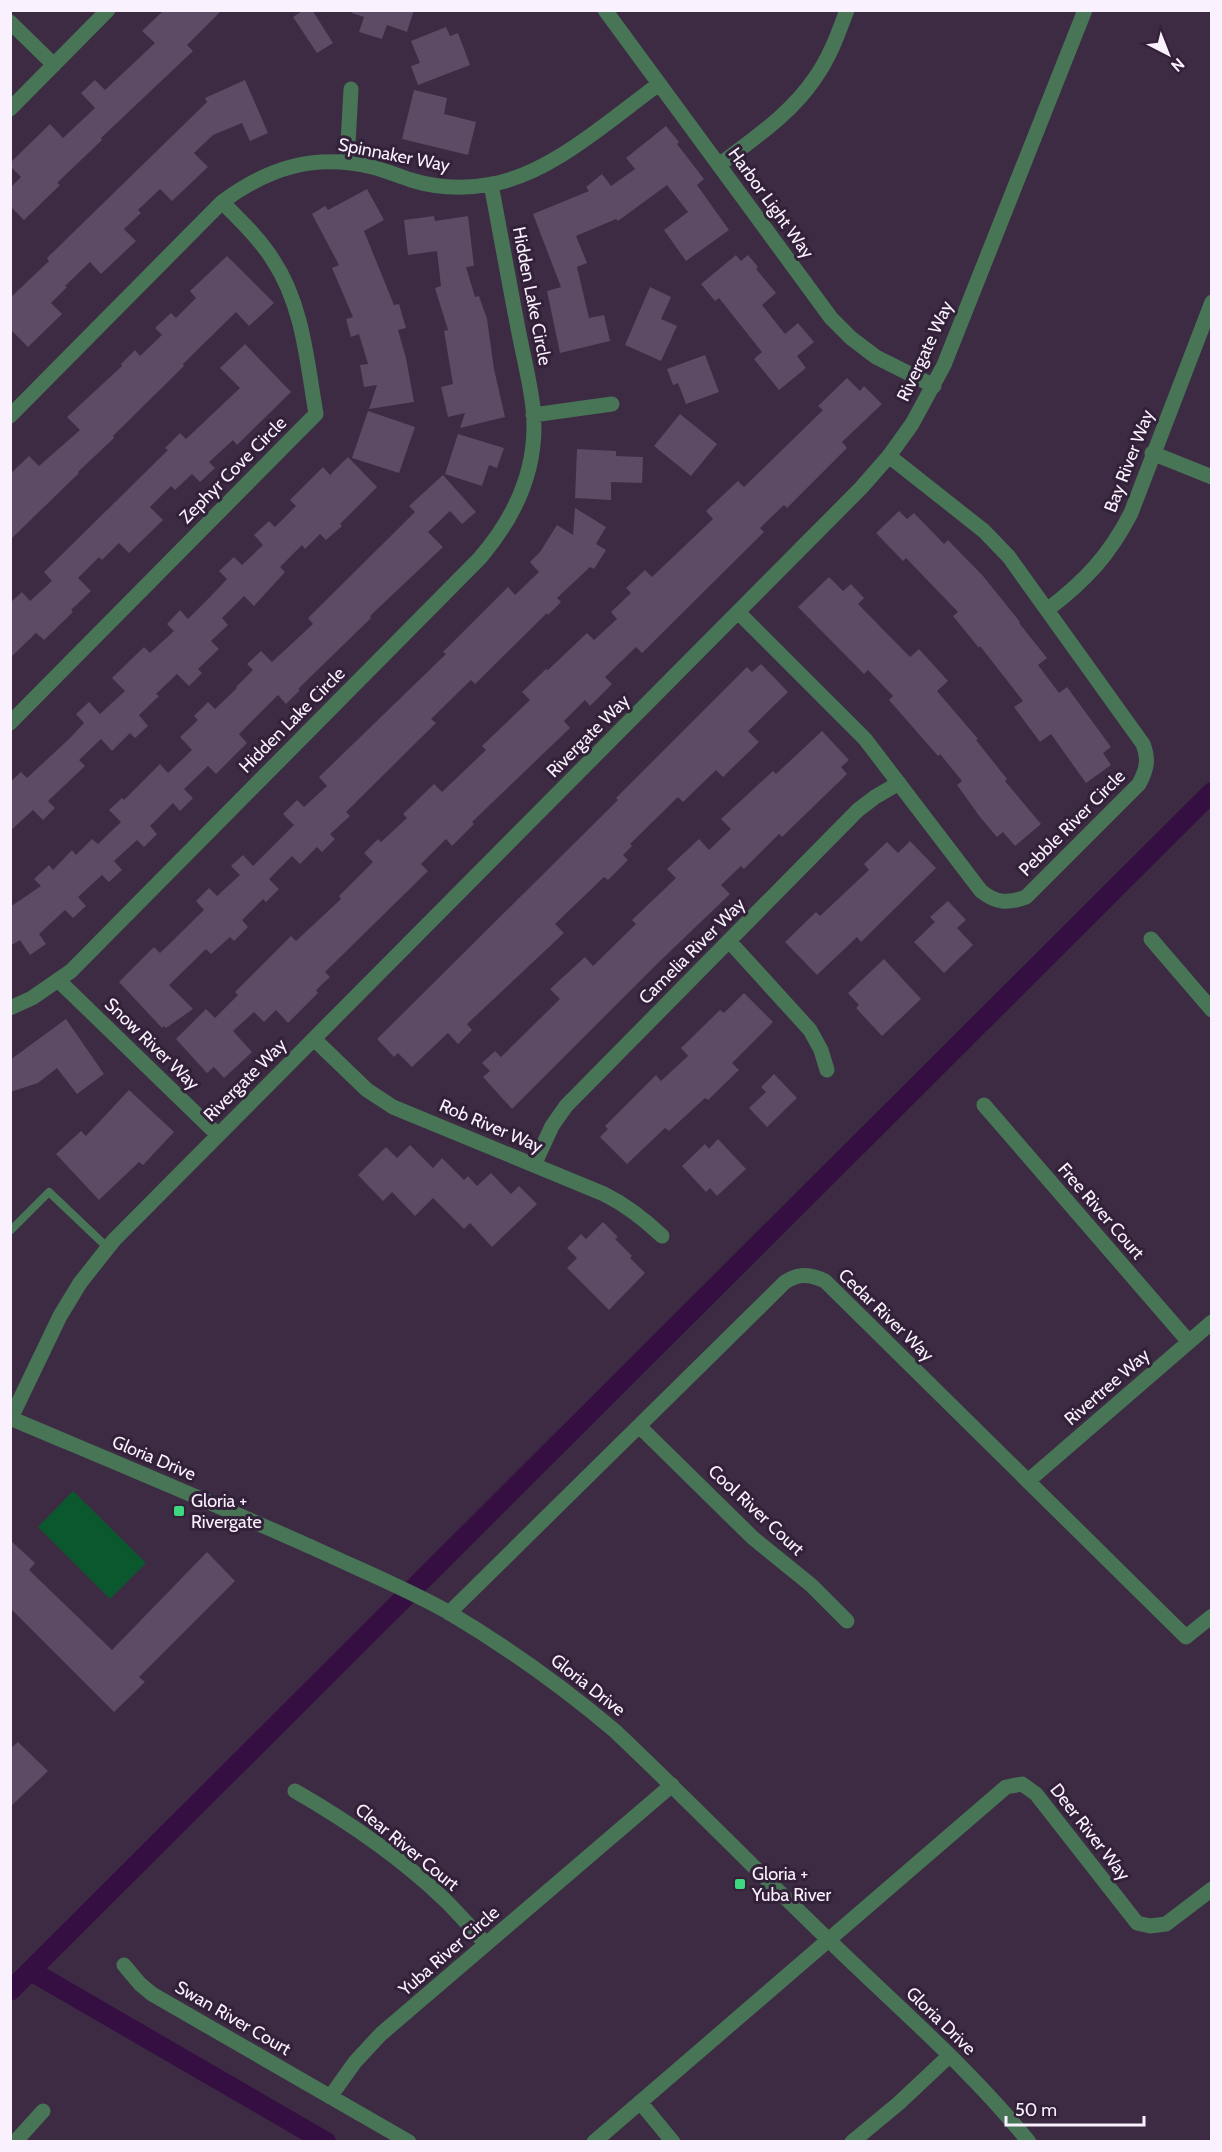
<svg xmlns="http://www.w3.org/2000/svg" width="1222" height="2152" font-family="Cabin,sans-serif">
<rect width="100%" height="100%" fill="#3c2b43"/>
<path fill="#0b582e" d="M 73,1491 L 146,1563 L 110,1599 L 38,1527 Z"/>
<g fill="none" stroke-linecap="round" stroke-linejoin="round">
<path stroke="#350e42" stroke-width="20" d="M 31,1971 L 326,2142
M 10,1991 L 1212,792"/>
</g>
<path fill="#5d4a64" d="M 164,10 L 222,10 L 187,45 L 193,51 L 101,138 L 102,140 L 57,183 L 60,185 L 24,220 L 10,206 L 10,188 L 21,177 L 10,166 L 10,163 L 50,124 L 63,138 L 95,108 L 81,93 L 95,80 L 105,90 L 155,43 L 142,31 Z
M 304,10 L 312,10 L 333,43 L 317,53 L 293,17 Z
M 353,10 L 414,10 L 407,32 L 387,25 L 382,39 L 359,32 L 364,17 L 352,13 Z
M 446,27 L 450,36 L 458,33 L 470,65 L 418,85 L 411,66 L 420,63 L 411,41 Z
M 245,80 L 268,133 L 250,141 L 242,123 L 213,135 L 194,153 L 208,167 L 172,201 L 160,189 L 138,210 L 141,213 L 124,229 L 136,241 L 101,274 L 90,262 L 65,286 L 67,287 L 51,303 L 62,314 L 28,347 L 10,329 L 10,298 L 49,261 L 47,258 L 207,102 L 205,98 Z
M 414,90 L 447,98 L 444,114 L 476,122 L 468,155 L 402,139 Z
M 666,126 L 679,142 L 677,144 L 704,179 L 697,185 L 729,230 L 686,261 L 664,230 L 688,212 L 667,185 L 618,221 L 616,219 L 576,236 L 587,263 L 577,267 L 589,318 L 604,315 L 610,341 L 560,353 L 547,291 L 561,287 L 533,214 L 589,191 L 586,187 L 602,174 L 611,186 L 635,169 L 626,158 Z
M 367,189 L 384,220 L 364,231 L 394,305 L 399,304 L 406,328 L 398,330 L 406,358 L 414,402 L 369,409 L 377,385 L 364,387 L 360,365 L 368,364 L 359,334 L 351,337 L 346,319 L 353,317 L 332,268 L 339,265 L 312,214 L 325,206 L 328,210 Z
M 434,216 L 435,221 L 468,216 L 474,266 L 466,267 L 475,297 L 479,296 L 487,319 L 494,369 L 505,417 L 460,428 L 465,413 L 448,417 L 441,387 L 453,384 L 444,331 L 448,330 L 435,288 L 441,286 L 437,251 L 408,255 L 404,220 Z
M 736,255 L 741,261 L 748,255 L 758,267 L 756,269 L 776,293 L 762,305 L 785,334 L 798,323 L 814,342 L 797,356 L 806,368 L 779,390 L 754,359 L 762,352 L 719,298 L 715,301 L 701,284 Z
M 227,256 L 274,303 L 249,326 L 236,312 L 183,364 L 184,366 L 113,436 L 114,438 L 78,472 L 79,473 L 10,540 L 10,474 L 29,456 L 39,466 L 80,430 L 67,417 L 122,366 L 121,364 L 135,350 L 140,356 L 162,335 L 155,328 L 171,313 L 176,318 L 196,298 L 190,291 Z
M 650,287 L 671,297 L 661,319 L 677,326 L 661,361 L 625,345 Z
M 245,344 L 291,392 L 237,445 L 233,440 L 209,462 L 215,468 L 200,482 L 192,474 L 175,490 L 171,486 L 150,507 L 163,520 L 129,553 L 119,543 L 102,560 L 99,557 L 78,578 L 91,591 L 71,610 L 73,612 L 44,640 L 36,633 L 10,658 L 10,603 L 22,592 L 30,601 L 52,581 L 44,572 L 168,450 L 165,448 L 180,433 L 186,439 L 240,388 L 220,368 Z
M 705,355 L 719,392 L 686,404 L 678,383 L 673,385 L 667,369 Z
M 847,378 L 860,391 L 864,386 L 882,404 L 842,442 L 847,448 L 787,508 L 784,505 L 760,528 L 764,532 L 642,653 L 636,647 L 605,677 L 612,684 L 590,706 L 585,700 L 564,721 L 570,728 L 472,822 L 474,824 L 452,846 L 446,839 L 421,864 L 428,871 L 325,972 L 330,977 L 316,990 L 318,993 L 288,1023 L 276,1010 L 264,1022 L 254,1012 L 233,1031 L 252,1052 L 224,1078 L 214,1067 L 207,1073 L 176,1039 L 206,1009 L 215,1018 L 238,995 L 235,992 L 291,936 L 296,941 L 341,899 L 339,896 L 373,862 L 364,853 L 378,839 L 381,842 L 407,818 L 403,814 L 434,784 L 442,792 L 486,750 L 482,746 L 530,700 L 522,692 L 546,669 L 548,670 L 587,633 L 594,640 L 617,619 L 611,612 L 631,593 L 626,588 L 645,570 L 652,577 L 713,519 L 706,511 L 738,481 L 744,487 L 823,410 L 818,406 Z
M 368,411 L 415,427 L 399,473 L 352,458 Z
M 680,414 L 717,444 L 691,476 L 654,446 Z
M 458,434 L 504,448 L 497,468 L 489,465 L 482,486 L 445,474 Z
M 577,449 L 616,451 L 616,456 L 643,457 L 642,483 L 611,482 L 611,500 L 575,498 Z
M 348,457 L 377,487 L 340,524 L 342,526 L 326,540 L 320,534 L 305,549 L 302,545 L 280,567 L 285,572 L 254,606 L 244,596 L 222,618 L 228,625 L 211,641 L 219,649 L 198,669 L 202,673 L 189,686 L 177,674 L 156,694 L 159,696 L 139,715 L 148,726 L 135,738 L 130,733 L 112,751 L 101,739 L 79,760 L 85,766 L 48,801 L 55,808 L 43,820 L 33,810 L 10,831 L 10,782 L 21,772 L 27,778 L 69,739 L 84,723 L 76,714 L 89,702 L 100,714 L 125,691 L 112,678 L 144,647 L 150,653 L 174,631 L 167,624 L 180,610 L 188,619 L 211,596 L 227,579 L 219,571 L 234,557 L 242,565 L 263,545 L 254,535 L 269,521 L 275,527 L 296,506 L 290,500 L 323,467 L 330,475 Z
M 443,475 L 476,512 L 462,524 L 450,511 L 428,532 L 443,547 L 370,616 L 371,618 L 298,689 L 300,690 L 286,704 L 278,695 L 239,734 L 247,743 L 216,774 L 208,766 L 184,789 L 193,798 L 180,811 L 173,803 L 150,826 L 157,834 L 144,847 L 137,840 L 114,861 L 122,870 L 109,882 L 102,875 L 78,897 L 86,906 L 73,918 L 65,910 L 39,934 L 46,944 L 30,955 L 20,940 L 10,946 L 10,907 L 41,886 L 34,879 L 49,865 L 53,870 L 72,850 L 76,855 L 92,839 L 98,844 L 121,822 L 109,810 L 122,798 L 124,800 L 160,764 L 168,773 L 192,750 L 180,737 L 198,720 L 194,716 L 208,702 L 215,709 L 237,688 L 236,687 L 253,670 L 247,664 L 261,651 L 272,662 L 313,624 L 308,618 L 415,512 L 409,506 Z
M 575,508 L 606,527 L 596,544 L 606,550 L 594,569 L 590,567 L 557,598 L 561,602 L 548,615 L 547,613 L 475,684 L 471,680 L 431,719 L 436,723 L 346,812 L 350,816 L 330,834 L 335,839 L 322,852 L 317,847 L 300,864 L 292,856 L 269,879 L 279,889 L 266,902 L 263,899 L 242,920 L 248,927 L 234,941 L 230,937 L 211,954 L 206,949 L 169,985 L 193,1009 L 166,1028 L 164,1026 L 162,1028 L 119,982 L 154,947 L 160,953 L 204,910 L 196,901 L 209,888 L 217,896 L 240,875 L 231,866 L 243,855 L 253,866 L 294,825 L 283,814 L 297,800 L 304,807 L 327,786 L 319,777 L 446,654 L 443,652 L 508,587 L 515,595 L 539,572 L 530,562 L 540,552 L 557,525 L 573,535 Z
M 899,511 L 907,519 L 914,513 L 944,544 L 948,540 L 983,576 L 1020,622 L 1019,623 L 1047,658 L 1038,665 L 1059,693 L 1067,687 L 1111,747 L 1103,753 L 1111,765 L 1086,783 L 1051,734 L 1040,742 L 1014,707 L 1023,701 L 980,646 L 979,648 L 953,616 L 958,612 L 906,558 L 903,561 L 876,533 Z
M 829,577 L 843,591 L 851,584 L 864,598 L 858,604 L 910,657 L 919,649 L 948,681 L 937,691 L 978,739 L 976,740 L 1007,779 L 1005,781 L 1041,824 L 1015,846 L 1003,832 L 997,837 L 980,817 L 957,785 L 962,781 L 940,754 L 938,756 L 889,700 L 893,696 L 868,670 L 864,674 L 798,607 Z
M 761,664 L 788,692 L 748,731 L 759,742 L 723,777 L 716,770 L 683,802 L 678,797 L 630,844 L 632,846 L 623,855 L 628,860 L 608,880 L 604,877 L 555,924 L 564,933 L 467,1024 L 472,1030 L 458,1044 L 448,1033 L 412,1067 L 398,1053 L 394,1057 L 377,1039 L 618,800 L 616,798 L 747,667 L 752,672 Z
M 822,731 L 849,760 L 841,767 L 847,774 L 782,837 L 779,834 L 744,869 L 741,866 L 721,885 L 730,894 L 660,961 L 512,1109 L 483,1077 L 490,1071 L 482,1063 L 495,1051 L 501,1057 L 560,999 L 550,989 L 585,957 L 593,966 L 636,924 L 632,920 L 676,878 L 667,869 L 699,839 L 709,850 L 731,829 L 721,819 L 773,771 L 776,774 Z
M 910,841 L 936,868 L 861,942 L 857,937 L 817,975 L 785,942 L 816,912 L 820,916 L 869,870 L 864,864 L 887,842 L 898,853 Z
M 948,901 L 966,920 L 957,928 L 973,945 L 944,973 L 914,942 L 935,922 L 930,917 Z
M 884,959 L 921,999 L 882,1036 L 856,1008 L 859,1005 L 848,993 Z
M 744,993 L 773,1022 L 732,1063 L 739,1070 L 708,1100 L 705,1098 L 669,1131 L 665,1128 L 627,1164 L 600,1137 L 608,1129 L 605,1126 L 656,1075 L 661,1081 L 688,1056 L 681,1048 L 720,1010 L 724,1013 Z
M 66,1019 L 104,1074 L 77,1094 L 57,1068 L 38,1083 L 10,1092 L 10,1060 Z
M 774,1074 L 797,1098 L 767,1127 L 749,1108 L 766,1092 L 761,1087 Z
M 129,1090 L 174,1132 L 143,1165 L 139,1162 L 99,1200 L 56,1154 L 81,1131 L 86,1136 Z
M 718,1139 L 746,1169 L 717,1196 L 710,1188 L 706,1192 L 682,1166 L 705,1144 L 709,1149 Z
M 410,1145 L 433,1168 L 442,1158 L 464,1180 L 468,1176 L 477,1186 L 491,1173 L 511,1194 L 519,1186 L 537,1204 L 492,1247 L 470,1223 L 464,1229 L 433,1198 L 415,1216 L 392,1192 L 383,1201 L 358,1175 L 386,1147 L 397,1158 Z
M 603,1222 L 618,1237 L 615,1239 L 632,1256 L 630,1258 L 645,1273 L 609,1310 L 567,1268 L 577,1258 L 567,1248 L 581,1234 L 586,1239 Z
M 10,1540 L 35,1563 L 29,1570 L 112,1650 L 207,1552 L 235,1581 L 139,1677 L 145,1682 L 114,1712 L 10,1608 Z
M 18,1742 L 48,1771 L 10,1807 L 10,1749 Z"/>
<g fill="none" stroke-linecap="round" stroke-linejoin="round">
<path stroke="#477556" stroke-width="8" d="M 10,1231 L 49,1192 L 108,1248"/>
<path stroke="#477556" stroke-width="15" d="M 605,10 L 831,318 L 851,338 L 876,357 L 934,386
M 10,22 L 54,65
M 10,109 L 108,10
M 347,162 L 351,89
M 719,165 C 753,139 791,114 815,78 C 830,57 838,34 847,10
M 533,415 L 612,404
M 10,416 L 222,202 C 268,168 314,153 372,167 C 385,170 398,176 411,180 C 437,188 466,189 492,184 C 551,174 612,118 659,84
M 1152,453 L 1212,477
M 1047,610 C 1085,581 1109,556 1131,513 L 1212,302
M 738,612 L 865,739 L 981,891 C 996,903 1008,904 1026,897 L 1139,784 C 1147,769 1149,759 1143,744 L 1009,557 L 984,531 L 889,456
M 10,723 L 316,414 C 307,362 303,305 273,260 C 259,238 240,220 222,202
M 1151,939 L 1212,1010
M 729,941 L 810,1030 L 821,1050 L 827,1070
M 59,981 L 218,1135
M 10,1008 L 32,998 L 71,971 L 480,558 C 516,516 539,465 533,408 C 530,380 522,351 517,323 C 508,277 500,231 491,184
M 314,1039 L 367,1090 L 393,1107 L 604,1194 C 626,1205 644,1219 662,1236
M 984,1105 L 1189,1342
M 534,1165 L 552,1126 L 566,1106 L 858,810 L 875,797 L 899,783
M 11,1418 L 60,1316 L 80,1283 L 114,1240 L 861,488 L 889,456 L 912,424 L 944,365 L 1085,10
M 639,1426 L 753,1538 L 811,1585 L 847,1621
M 1028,1481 L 1212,1322
M 449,1613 L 785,1282 C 799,1273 810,1274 825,1281 L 1186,1637 L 1212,1616
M 295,1791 C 349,1822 400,1857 445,1900 C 459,1914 472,1929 486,1944
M 124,1965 L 140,1984 L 152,1994 L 409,2142
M 330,2097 L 355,2062 L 381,2034 L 672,1785
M 640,2102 L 673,2142
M 15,2142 L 43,2111
M 594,2142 L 1006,1787 L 1022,1784 L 1036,1794 L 1137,1923 L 1150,1926 L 1166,1924 L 1212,1889
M 852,2142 L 899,2103 L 949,2056"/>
<path stroke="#477556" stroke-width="15" d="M 10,1418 C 114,1462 218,1505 320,1551 C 363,1571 407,1589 448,1612 C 507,1647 563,1687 615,1731 C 690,1802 762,1876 837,1948 C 902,2011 972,2071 1029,2142"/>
</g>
<g fill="#3cd77e" stroke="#322138" stroke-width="2">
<rect x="173" y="1505" width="12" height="12" rx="3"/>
<rect x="734" y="1878" width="12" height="12" rx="3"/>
</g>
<g text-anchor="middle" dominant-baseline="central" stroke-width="6" stroke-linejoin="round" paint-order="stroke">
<g font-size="18" fill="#faf1fe" stroke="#322138">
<text transform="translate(394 155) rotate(11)">Spinnaker Way</text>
<text transform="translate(771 203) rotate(54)">Harbor Light Way</text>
<text transform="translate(532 296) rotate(79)">Hidden Lake Circle</text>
<text transform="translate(925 351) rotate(-65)">Rivergate Way</text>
<text transform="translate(1129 461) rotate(-69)">Bay River Way</text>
<text transform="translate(233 470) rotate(-45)">Zephyr Cove Circle</text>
<text transform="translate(292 720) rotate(-45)">Hidden Lake Circle</text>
<text transform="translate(588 736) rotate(-45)">Rivergate Way</text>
<text transform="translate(1072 823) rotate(-45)">Pebble River Circle</text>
<text transform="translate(692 951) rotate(-45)">Camelia River Way</text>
<text transform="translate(152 1044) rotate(44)">Snow River Way</text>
<text transform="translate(245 1080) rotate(-45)">Rivergate Way</text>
<text transform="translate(491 1126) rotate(23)">Rob River Way</text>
<text transform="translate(1101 1211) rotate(49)">Free River Court</text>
<text transform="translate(886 1315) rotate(44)">Cedar River Way</text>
<text transform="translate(1107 1387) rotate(-41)">Rivertree Way</text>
<text transform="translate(154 1458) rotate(23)">Gloria Drive</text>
<text transform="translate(756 1510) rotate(43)">Cool River Court</text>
<text transform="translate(588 1685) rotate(38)">Gloria Drive</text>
<text transform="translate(1090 1832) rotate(52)">Deer River Way</text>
<text transform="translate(407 1847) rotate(39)">Clear River Court</text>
<text transform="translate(449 1951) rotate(-41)">Yuba River Circle</text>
<text transform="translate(233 2018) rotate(30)">Swan River Court</text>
<text transform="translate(941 2021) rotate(44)">Gloria Drive</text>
</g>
<g font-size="18" fill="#faf1fe" stroke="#322138" text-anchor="start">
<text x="191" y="1501">Gloria +<tspan x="191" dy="21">Rivergate</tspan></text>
<text x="752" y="1874">Gloria +<tspan x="752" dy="21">Yuba River</tspan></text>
</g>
</g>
<rect width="1222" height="2152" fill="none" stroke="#faf1fe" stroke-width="24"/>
<g transform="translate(1168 54) rotate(138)" stroke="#322138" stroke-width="4.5" paint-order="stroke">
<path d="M0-4.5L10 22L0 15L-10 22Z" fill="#faf1fe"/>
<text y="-9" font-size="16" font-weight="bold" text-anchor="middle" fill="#faf1fe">N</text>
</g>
<path d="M1006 2116v9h138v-9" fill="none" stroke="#faf1fe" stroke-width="3"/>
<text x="1015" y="2116" font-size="18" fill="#faf1fe" stroke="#322138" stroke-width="4.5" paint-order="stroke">50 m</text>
</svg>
